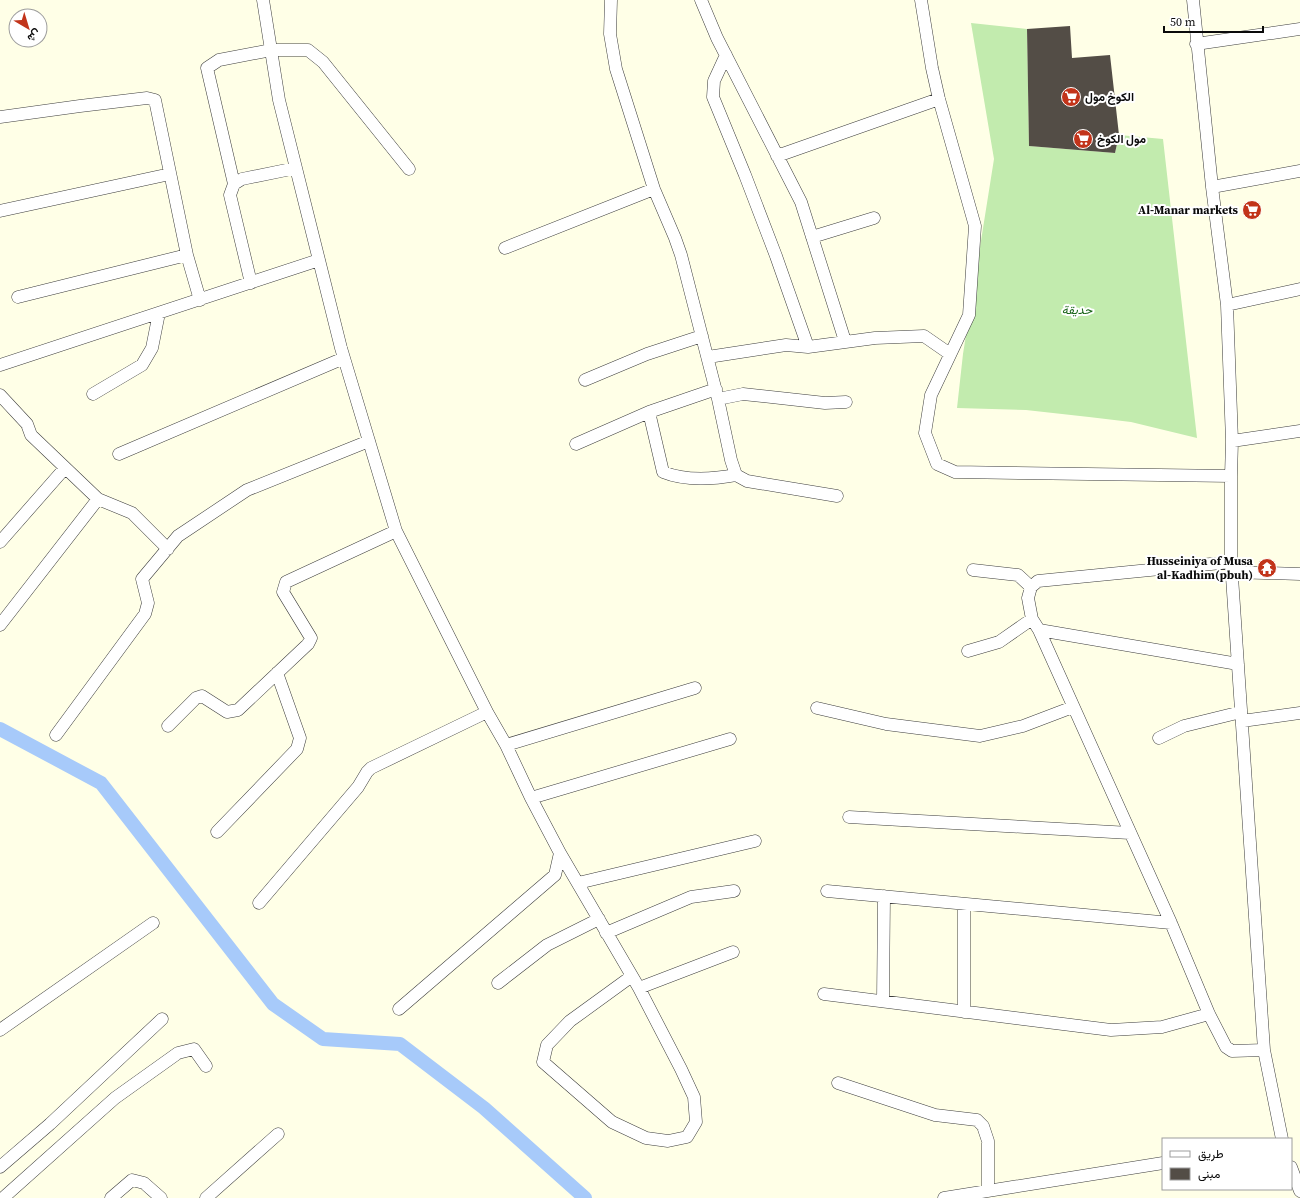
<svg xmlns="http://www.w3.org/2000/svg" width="1300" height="1198" font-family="'Source Serif 4',Vazirmatn,serif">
<rect width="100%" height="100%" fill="#ffffe7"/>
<path fill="#c2ebae" d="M 971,23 L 1027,29 L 1029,146 L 1115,153 L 1119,135 L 1163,139 L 1197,438 L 1131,422 L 1089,417 L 1026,410 L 957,408 L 963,354 L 994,159 Z"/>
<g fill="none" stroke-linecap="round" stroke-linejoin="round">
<path stroke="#a7cafa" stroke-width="14" d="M 0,729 L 101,783 L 273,1004 L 323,1039 L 400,1044 L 484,1108 L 585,1198"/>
</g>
<path fill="#534d46" d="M 1070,26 L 1072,58 L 1110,55 L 1119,135 L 1115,153 L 1029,146 L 1027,29 Z"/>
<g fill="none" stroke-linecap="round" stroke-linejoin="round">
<g stroke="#3d3d3d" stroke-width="13">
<path id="minor" d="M 263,0 L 279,100 L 341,348 L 396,531 L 487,712 L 506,745 L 531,798 L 560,853 L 632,976 L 639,988 L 681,1069 L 694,1097 L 696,1122 L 687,1137 L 668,1141 L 646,1138 L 612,1122 L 543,1062 L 547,1045 L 570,1021 L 632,976
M 611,0 L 610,34 L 616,69 L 654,189 L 675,238 L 681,255 L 718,399 L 731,460 L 736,475 L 747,481 L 837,496
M 701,0 L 717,38 L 801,202 L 845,341
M 921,0 L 932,68 L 939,99 L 975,226 L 969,315 L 931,395 L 925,433 L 937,464 L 955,472 L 1231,476
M 1193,0 L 1212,187 L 1227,305 L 1232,441 L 1231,476 L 1231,562 L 1264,1050 L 1282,1139
M 1196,44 L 1300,29
M 726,55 L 714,81 L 713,97 L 745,175 L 776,256 L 808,347
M 0,117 L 80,106 L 147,98 L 155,100 L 187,255
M 777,156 L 939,99
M 234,184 L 207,68 L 219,60 L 271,50 L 308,50 L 323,62 L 409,169
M 1212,187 L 1300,171
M 0,211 L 170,174
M 812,237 L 874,218
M 505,248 L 654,189
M 251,283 L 230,195 L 234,184 L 242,179 L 296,168
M 18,297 L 187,255 L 200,300
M 1227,305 L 1300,289
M 708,357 L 786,345 L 808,347 L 875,338 L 924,336 L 950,354
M 0,365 L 319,260
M 585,380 L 647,354 L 702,336
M 93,394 L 142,365 L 152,348 L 159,313
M 0,395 L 27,424 L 31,435 L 98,499 L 132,513 L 168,549
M 718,399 L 743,394 L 825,403 L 846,402
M 649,412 L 663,472 C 685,481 714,479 736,475
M 1232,441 L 1300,431
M 576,444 L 649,412 L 716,389
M 119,454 L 344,358
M 0,542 L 65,468
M 1231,562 L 1038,581 L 1031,587 L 1028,598 L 1032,619 L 1039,630 L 1171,923 L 1209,1014 L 1226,1047 L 1232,1051 L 1264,1050
M 973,570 L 1018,575 L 1031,587
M 1232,572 L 1300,574
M 0,625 L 98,499
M 1039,630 L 1238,664
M 968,651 L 999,642 L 1032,619
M 817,708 L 886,724 L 980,736 L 1023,726 L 1073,707
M 1242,721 L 1300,713
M 168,726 L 196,698 L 202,696 L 227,712 L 238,710 L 308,644 L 311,638 L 283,592 L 286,582 L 396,531
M 56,735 L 145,614 L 148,603 L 142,579 L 178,536 L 247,490 L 369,441
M 1159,738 L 1184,726 L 1241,712
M 506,745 L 695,688
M 531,798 L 730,739
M 849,817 L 1130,833
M 217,832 L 297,749 L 300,738 L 277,673
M 578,883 L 755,841
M 827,891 L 1171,923
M 259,903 L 358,787 L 367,772 L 371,768 L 487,712
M 606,933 L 691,897 L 734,891
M 498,983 L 547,945 L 599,919
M 639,988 L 733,952
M 824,994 L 1111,1030 L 1162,1027 L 1209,1014
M 883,1001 L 884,896
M 399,1009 L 555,875 L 560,853
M 964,1012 L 964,904
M 0,1030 L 153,923
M 838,1083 L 935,1115 L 977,1120 L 983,1126 L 988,1141 L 988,1191
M 0,1167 L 50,1124 L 162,1019
M 1291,1167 L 1300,1191
M 3,1198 L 115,1098 L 178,1053 L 194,1049 L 206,1066
M 111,1198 L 132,1180 L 144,1183 L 161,1198
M 206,1198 L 278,1134
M 944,1198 L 1163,1163"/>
</g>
<use href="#minor" stroke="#fff" stroke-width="12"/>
</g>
<defs>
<g id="supermarket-disc" transform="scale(1)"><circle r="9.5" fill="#c2341a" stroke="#fff"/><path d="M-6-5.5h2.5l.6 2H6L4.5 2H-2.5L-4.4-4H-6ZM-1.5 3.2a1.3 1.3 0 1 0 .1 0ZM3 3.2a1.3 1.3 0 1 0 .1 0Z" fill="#fff"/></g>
<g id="temple-disc" transform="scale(1)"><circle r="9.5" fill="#c2341a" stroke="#fff"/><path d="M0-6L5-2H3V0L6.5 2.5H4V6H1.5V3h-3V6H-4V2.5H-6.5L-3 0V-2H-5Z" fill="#fff"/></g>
</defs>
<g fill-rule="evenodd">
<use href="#supermarket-disc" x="1071" y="97"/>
<use href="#supermarket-disc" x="1083" y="139"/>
<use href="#supermarket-disc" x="1252" y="210"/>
<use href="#temple-disc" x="1267" y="568"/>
</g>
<g text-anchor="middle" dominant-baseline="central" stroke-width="4" stroke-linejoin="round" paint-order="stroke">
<g font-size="12" font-weight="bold" fill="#0a0a0a" stroke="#fff" text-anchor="start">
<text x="1085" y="97">الكوخ مول</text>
<text x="1097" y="139">مول الكوخ</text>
<text x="1238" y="210" text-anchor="end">Al-Manar markets</text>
<text x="1253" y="561" text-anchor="end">Husseiniya of Musa<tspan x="1253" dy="14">al-Kadhim(pbuh)</tspan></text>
</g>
<g font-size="12" font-style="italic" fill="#186417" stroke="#fff">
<text x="1077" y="310">حديقة</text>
</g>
</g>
<rect x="1162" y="1138" width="130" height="52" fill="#ffffff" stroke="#9d9d9d"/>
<rect x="1170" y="1151" width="20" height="6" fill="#ffffff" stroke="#9d9d9d"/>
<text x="1198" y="1158" font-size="12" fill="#0a0a0a">طريق</text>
<rect x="1170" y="1168" width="20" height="12" fill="#534d46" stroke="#9d9d9d"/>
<text x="1198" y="1178" font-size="12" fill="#0a0a0a">مبنى</text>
<g transform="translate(28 28) rotate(142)"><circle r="19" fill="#ffffff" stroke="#9d9d9d"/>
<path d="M0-3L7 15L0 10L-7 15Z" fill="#c2341a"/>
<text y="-6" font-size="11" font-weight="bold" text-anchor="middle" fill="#0a0a0a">ش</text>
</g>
<path d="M1164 26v6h99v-6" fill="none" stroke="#0a0a0a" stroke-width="2"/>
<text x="1170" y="26" font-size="12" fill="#0a0a0a" stroke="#ffffff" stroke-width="3" paint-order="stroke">50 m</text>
</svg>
